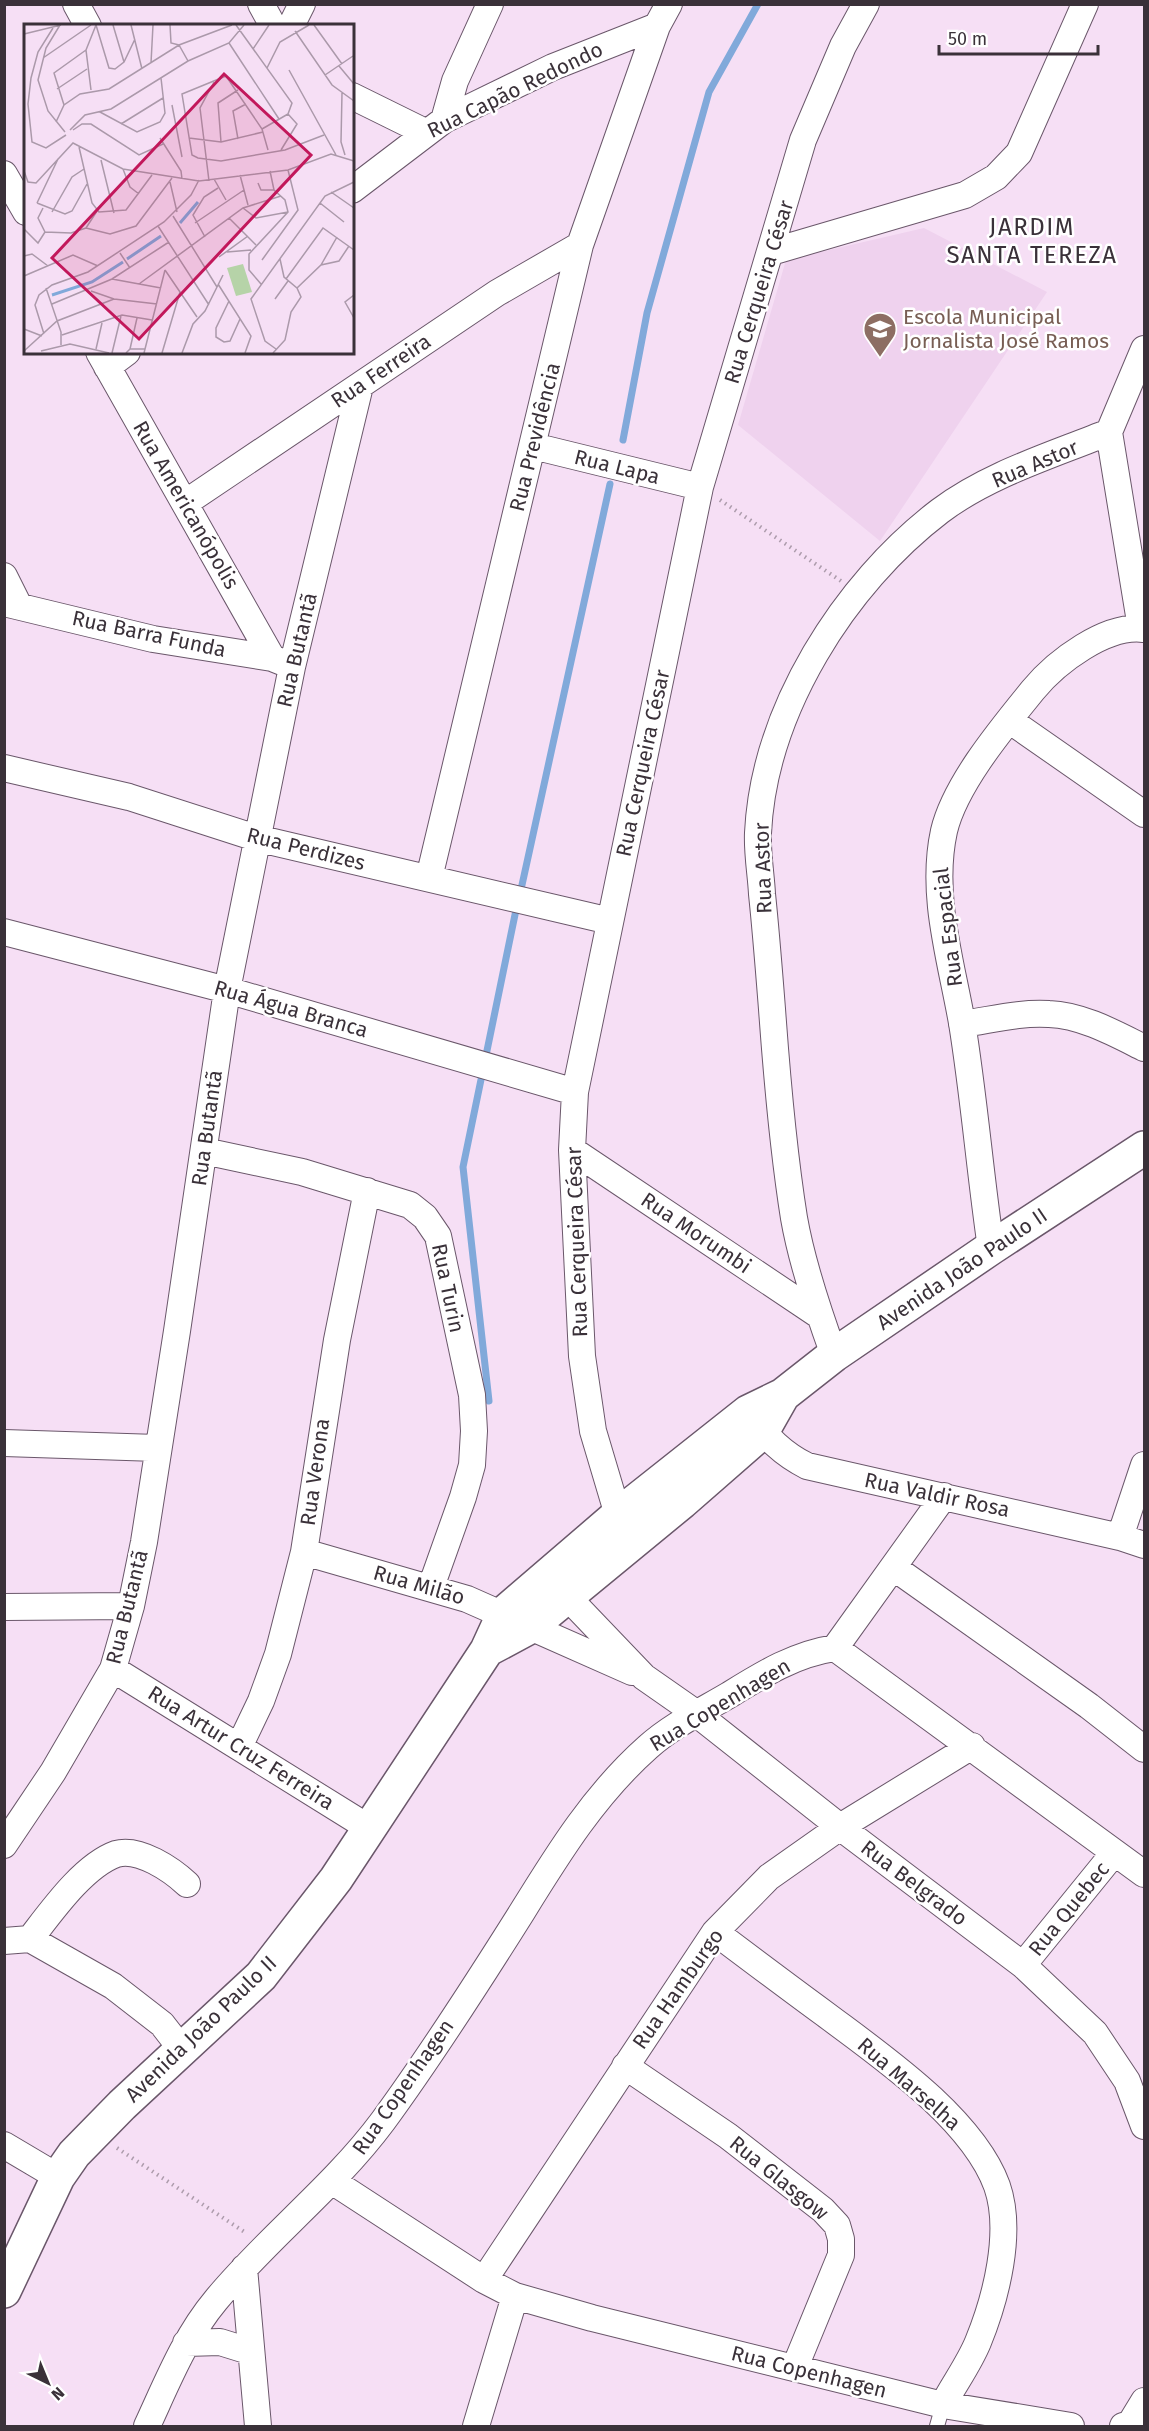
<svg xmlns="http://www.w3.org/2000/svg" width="1149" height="2431" font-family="'Fira Sans',sans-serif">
<rect width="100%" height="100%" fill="#f6dff5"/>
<path fill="#efd2ee" d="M 924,228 L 1047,292 L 880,541 L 738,425 L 786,260 Z"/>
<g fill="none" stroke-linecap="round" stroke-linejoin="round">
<path stroke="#81a9da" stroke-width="7" d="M 623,440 L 647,313 L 709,92 L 758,4
M 520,894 L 610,484
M 489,1401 L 463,1167 L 517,905"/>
<g stroke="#6a576a" stroke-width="16">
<path id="service" d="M 937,2426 L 943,2405"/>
</g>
<g stroke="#6a576a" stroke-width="28">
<path id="minor" d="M 76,4 L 88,26
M 261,4 L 273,26
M 291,26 L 302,4
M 352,96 L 425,132
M 444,120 L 455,81 L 490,4
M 4,174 L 26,212
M 352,190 L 444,120 L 553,67 L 657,26
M 771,252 L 965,195 L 996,177 L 1019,153 L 1085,4
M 99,352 L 272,658
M 107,367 L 127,352
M 1109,432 L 1141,628
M 1109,432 L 1144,349
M 533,446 L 700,487
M 185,503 L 497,293 L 580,245
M 4,576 L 19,606
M 4,603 L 153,639 L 272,658 L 282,662
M 1009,720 L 1144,814
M 4,768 L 129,797 L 256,838 L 610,921
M 429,878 L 580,245 L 657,26 L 669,4
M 4,932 L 227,990 L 575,1092
M 962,1024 C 991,1020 1020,1012 1049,1014 C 1082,1015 1116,1034 1144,1048
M 572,1150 L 820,1316
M 204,1151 L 302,1172 L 410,1205 L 425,1217 L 438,1236 L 472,1395 L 474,1431 L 472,1465 L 463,1497 L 431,1587
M 991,1248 C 980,1173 974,1097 962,1023 C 951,960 930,895 944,831 C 955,784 1003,727 1033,690 C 1056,662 1106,624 1144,629
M 834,1355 C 818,1311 802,1264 794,1218 C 783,1149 777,1079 772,1009 C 769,971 766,932 762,894 C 761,874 757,853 758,833 C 764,711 844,584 940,511 C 989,474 1053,455 1109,432
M 751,1416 C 767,1438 783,1454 807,1466 L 1120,1537 L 1144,1545
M 4,1443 L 157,1448
M 629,1528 L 618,1515 L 593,1431 L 582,1356 L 572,1150 L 575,1092 L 700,487 L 803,140 L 843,46 L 866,4
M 1120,1537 L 1144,1465
M 304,1552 L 467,1599 L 632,1672
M 893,1567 L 1089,1706 L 1144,1749
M 555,1584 L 644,1677 L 697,1714 L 840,1827 L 1023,1965 L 1095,2033 L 1127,2081 L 1144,2126
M 4,1607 L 131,1606
M 835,1648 L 944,1496
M 113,1669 L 369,1828
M 239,1747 L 261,1701 L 278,1654 L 304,1552 L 337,1340 L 367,1191
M 4,1845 L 53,1772 L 113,1669 L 131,1606 L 144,1542 L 177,1331 L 227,990 L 292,667 L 360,386
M 715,1932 C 751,1959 788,1987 825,2014 C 881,2056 972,2118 997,2186 C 1013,2232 996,2298 978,2342 C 969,2364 954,2384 943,2405
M 30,1939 C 51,1912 83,1866 116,1854 C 139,1847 172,1870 187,1884
M 4,1941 L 30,1939 L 113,1986 L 162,2024 L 183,2051
M 1023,1965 L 1114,1853
M 625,2066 L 728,2136 L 823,2210 L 837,2225 L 841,2239 L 841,2255 L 795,2367
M 4,2145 L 58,2177
M 332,2181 L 484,2280 L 515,2296 L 592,2318 L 943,2405 L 1071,2426
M 244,2268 L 258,2426
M 484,2280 L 715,1932 L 769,1877 L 840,1827 L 972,1746
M 186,2343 L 220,2342 L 249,2351
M 147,2426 C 167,2383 185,2337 216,2300 C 268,2237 334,2187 383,2121 C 432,2054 478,1982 522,1912 C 559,1852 595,1794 648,1747 C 671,1726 702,1711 729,1695 C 763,1674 795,1654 835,1648 L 1144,1874
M 476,2426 L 515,2296
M 1123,2426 L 1130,2424 L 1144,2401"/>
</g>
<g stroke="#6a576a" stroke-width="36">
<path id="primary" d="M 487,1650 L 530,1627 L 682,1502 L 762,1432 L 783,1395
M 4,2291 L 58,2177 L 74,2154 L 122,2105 L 261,1976 L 336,1879 L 487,1650 L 504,1613 L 618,1515 L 748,1412 L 783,1395 L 834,1355 L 991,1248 L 1144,1148"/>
</g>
<path stroke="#ad9cac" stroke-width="4" stroke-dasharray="1.5 4.5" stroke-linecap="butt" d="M 720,500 L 841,581
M 117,2148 L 246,2233"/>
<use href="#service" stroke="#fff" stroke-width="14"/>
<use href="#minor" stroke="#fff" stroke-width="26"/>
<use href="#primary" stroke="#fff" stroke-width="33"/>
</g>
<defs>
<g id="school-pin" transform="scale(1.725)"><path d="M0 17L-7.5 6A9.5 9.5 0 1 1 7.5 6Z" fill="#8d6e63" stroke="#fff"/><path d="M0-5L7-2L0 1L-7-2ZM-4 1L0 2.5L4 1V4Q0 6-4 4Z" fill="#fff"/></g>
</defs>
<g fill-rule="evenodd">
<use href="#school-pin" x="880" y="329"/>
</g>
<g text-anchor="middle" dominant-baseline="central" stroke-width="5" stroke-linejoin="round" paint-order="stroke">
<g font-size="21" fill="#3a3139" stroke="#fff">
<text transform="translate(515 90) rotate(-26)">Rua Capão Redondo</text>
<text transform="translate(759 292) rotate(-73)">Rua Cerqueira César</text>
<text transform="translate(381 371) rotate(-34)">Rua Ferreira</text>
<text transform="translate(535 437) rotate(-76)">Rua Previdência</text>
<text transform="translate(1035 464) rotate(-23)">Rua Astor</text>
<text transform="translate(617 467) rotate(14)">Rua Lapa</text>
<text transform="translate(186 505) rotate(60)">Rua Americanópolis</text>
<text transform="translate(149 634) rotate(12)">Rua Barra Funda</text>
<text transform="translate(297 650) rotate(-77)">Rua Butantã</text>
<text transform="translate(643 763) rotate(-78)">Rua Cerqueira César</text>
<text transform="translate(306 849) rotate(14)">Rua Perdizes</text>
<text transform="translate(763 868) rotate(-92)">Rua Astor</text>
<text transform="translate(948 927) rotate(-97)">Rua Espacial</text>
<text transform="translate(291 1009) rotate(16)">Rua Água Branca</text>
<text transform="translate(207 1128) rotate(-82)">Rua Butantã</text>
<text transform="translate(696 1233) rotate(34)">Rua Morumbi</text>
<text transform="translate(577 1242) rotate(-92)">Rua Cerqueira César</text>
<text transform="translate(962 1269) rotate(-34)">Avenida João Paulo II</text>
<text transform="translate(448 1288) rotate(78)">Rua Turin</text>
<text transform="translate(315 1472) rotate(-82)">Rua Verona</text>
<text transform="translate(937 1495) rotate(12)">Rua Valdir Rosa</text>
<text transform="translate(419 1585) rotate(16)">Rua Milão</text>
<text transform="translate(127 1607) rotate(-76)">Rua Butantã</text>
<text transform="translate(720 1705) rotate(-31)">Rua Copenhagen</text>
<text transform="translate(241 1748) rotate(32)">Rua Artur Cruz Ferreira</text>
<text transform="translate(914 1883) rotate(37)">Rua Belgrado</text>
<text transform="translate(1069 1909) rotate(-51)">Rua Quebec</text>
<text transform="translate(678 1989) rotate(-55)">Rua Hamburgo</text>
<text transform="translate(201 2029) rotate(-44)">Avenida João Paulo II</text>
<text transform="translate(909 2084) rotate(41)">Rua Marselha</text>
<text transform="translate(403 2087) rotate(-55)">Rua Copenhagen</text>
<text transform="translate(779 2178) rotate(39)">Rua Glasgow</text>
<text transform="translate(809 2372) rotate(14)">Rua Copenhagen</text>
</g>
<g font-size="21" fill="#785e54" stroke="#fff" text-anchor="start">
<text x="903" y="317">Escola Municipal<tspan x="903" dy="24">Jornalista José Ramos</tspan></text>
</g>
<g font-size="24" letter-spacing="1.5" fill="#3a3139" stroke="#fff">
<text x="1032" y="227">JARDIM<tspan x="1032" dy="28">SANTA TEREZA</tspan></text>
</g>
</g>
<g transform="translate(24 24)">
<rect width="330" height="330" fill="#f6dff5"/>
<path d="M 219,240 L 228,268 L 212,272 L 203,244 Z" fill="#b6d3a8"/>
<path fill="none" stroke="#81a9da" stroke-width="3" d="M 156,199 L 174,178M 103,235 L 137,212M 28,271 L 68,258 L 99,238"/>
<path fill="none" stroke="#ab99aa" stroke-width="1.5" d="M 36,1 L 22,24 L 14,56 L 24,87 L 41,108M 72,1 L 85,44 L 91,45 L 100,38 L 111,15M 89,1 L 100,38M 107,1 L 118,45M 146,1 L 147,19 L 155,21M 212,1 L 268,79 L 264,90M 290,1 L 318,40M 29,4 L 14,28 L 7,54 L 4,80 L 8,118 L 22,124 L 42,111M 271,7 L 308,61 L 330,77M 0,10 L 37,1M 330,12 L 330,34M 205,19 L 255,95M 155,21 L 164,37M 229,25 L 245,1M 19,34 L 67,1M 127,39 L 129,1M 315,42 L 330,60M 243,44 L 256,18 L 285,1M 265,46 L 312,131M 301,51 L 329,32M 33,65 L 63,45M 67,66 L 62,26 L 72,1M 318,69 L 317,118 L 321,131M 40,81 L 30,49 L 62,26M 148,81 L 158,133M 76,88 L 113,108 L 136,98 L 141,89 L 137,54M 32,98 L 40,81 L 56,70 L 85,65 L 155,21 L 208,1M 97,100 L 139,74M 238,105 L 264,90M 46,106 L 61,91 L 87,85 L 164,37 L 205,19 L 220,1M 49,106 L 58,100 L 67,100 L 115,131 L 139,120M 136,114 L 157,147 L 158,155M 165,114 L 197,118 L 239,108M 214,115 L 209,87 L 222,80M 197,118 L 194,79 L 214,66M 55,123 L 68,179 L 75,188 L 102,186 L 128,151M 244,126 L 238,105 L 202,52 L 158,70 L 168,131 L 174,134 L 197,137 L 261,126 L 300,111M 257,126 L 273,100 L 264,90M 77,136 L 90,189M 99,145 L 106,163 L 115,170M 0,147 L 4,158 L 12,159 L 49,119 L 99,145 L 175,157 L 264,146 L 307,130 L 330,137M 216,151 L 224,181M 190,155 L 202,176M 185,157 L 176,84 L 190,58M 146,158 L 153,188M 234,159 L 237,166 L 250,166M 307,168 L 330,184M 13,179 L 41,190 L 48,187 L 63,160M 13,179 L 34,135M 296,179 L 320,198M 19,184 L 14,194 L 21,208 L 47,209 L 62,204M 219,184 L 232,194 L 264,188M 28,188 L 48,153 L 60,145M 149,192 L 193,263M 205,194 L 232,221M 171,199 L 220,166M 134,202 L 185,281M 62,204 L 86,210 L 112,202 L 148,154M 62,204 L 73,187M 0,205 L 14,219 L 21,208M 181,213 L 169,191 L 180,173 L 194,164M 203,228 L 227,226M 96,229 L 106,244M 0,232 L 8,230 L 24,242M 195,233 L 224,212M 256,235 L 260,253 L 273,264 L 297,241 L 315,237 L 325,222M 238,236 L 274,186 L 264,146M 297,241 L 313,213M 141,246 L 173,293M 0,252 L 49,231 L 74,242M 88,255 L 137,264M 262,255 L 299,204 L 330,226M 115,260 L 219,184 L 257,172M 194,260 L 227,312 L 221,329M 237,260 L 225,246 L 225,230 L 264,188 L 261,176 L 250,166 L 246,147M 22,264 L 37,308 L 37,321M 67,267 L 90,275 L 133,280M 330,271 L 321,278 L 330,294M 251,275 L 264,257M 205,277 L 192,304 L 192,313 L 200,318 L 206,317 L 216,295M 28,280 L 88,255 L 145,218M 0,305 L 18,312M 20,310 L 11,281 L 15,271 L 28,261 L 64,248 L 140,198 L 167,171 L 175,156M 38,311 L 98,291 L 128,296M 72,325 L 78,299M 106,325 L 113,294M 252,325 L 241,317 L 227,275 L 301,172 L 330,158M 0,327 L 33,297 L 90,275M 17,327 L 46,320 L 85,329M 88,329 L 97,292M 102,329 L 106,325 L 121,325M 120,329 L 141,246M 138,329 L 156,268M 158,329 L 169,300 L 181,287 L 199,251M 249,329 L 261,316 L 267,288 L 277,273 L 273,264"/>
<path fill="#c2185b" fill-opacity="0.15" stroke="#c2185b" stroke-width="3" d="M 200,50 L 287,131 L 115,315 L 28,234 Z"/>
<rect width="330" height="330" fill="none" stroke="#3a3139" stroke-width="3"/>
</g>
<rect width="1149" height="2431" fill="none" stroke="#3a3139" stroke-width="12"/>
<g transform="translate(48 2383) rotate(137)" stroke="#ffffff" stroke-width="4.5" paint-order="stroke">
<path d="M0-4.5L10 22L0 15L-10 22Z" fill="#3a3139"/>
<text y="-9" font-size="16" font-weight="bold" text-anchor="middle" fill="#3a3139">N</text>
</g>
<path d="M939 45v9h159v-9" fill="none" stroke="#3a3139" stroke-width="3"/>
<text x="948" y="45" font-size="18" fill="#3a3139" stroke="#ffffff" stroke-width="4.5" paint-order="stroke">50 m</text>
</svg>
